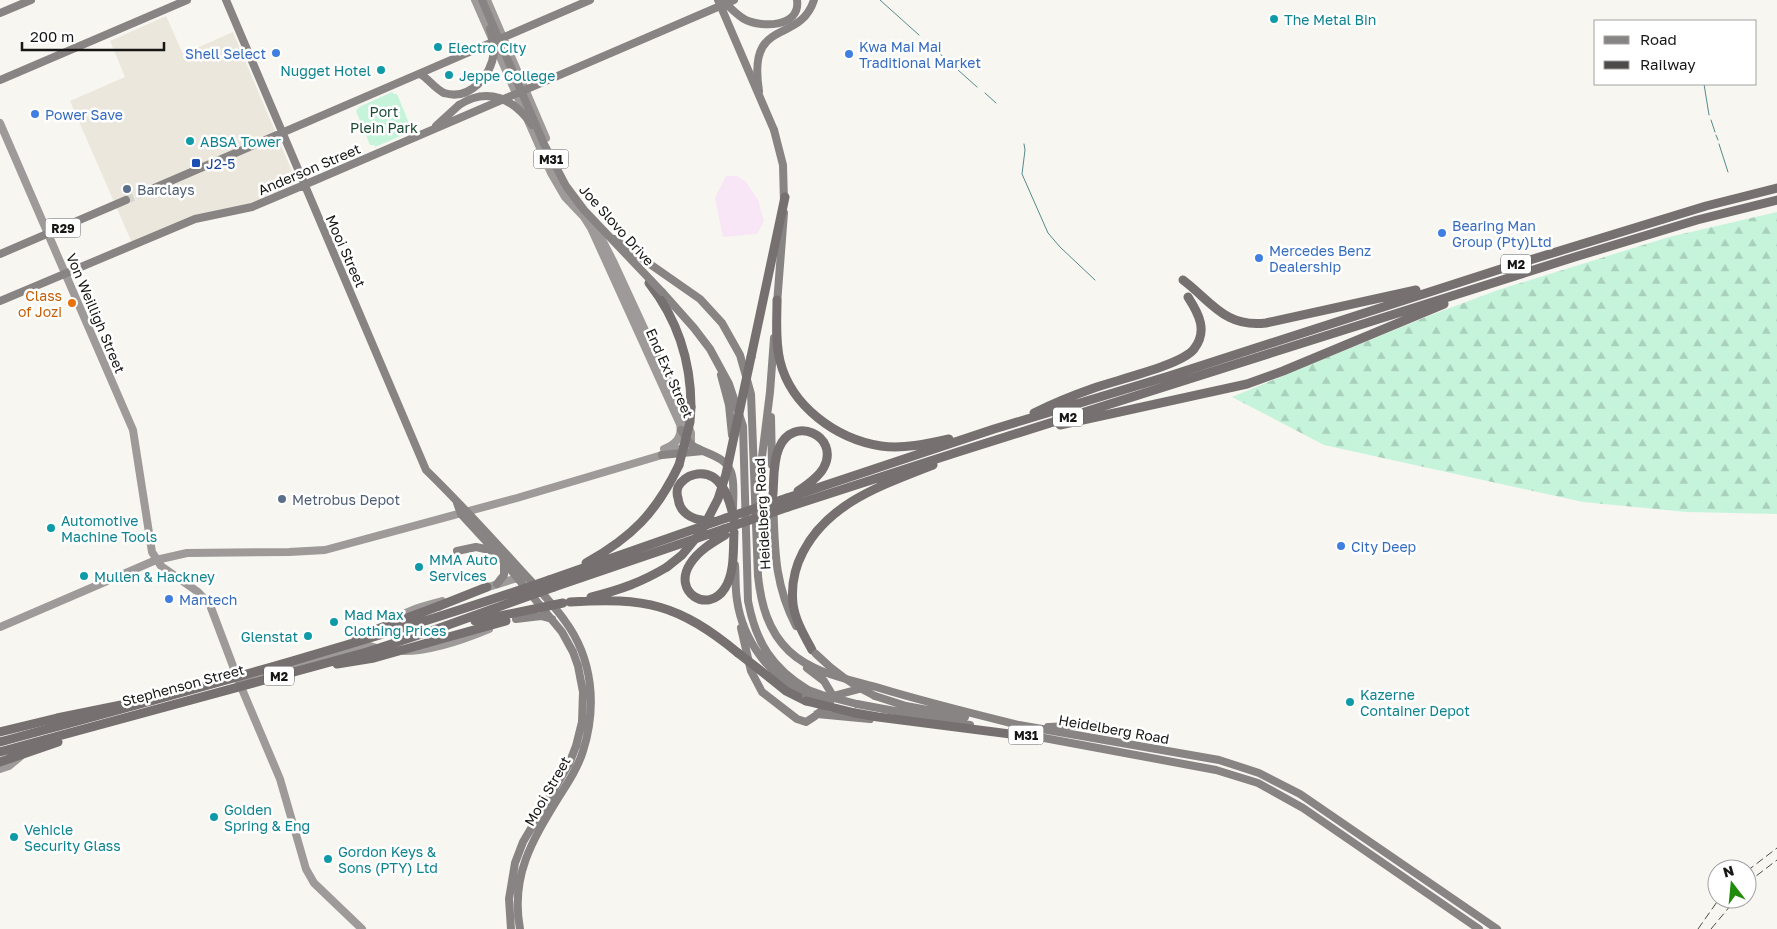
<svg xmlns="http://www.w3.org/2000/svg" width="1777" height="929" font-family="'Golos Text',sans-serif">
<defs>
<pattern id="forest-firs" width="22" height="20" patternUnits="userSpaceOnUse" patternTransform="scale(1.25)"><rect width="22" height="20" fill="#c6f4db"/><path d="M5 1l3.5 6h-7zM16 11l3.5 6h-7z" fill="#a9d0bb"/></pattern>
</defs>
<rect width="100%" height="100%" fill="#f7f6f1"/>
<path fill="#ebe7dc" d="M 166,16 L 183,54 L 233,32 L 297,183 L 248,205 L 132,243 L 70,101 L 125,77 L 110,41 Z"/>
<path fill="#f8e5f6" d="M 726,176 L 737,176 L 746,182 L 758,200 L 764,221 L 757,234 L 723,237 L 715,198 Z"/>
<path fill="url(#forest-firs)" d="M 1777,212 L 1777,514 L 1687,512 L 1583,502 L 1324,445 L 1232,397 L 1426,317 L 1498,290 L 1669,237 Z"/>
<path fill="#c6f4db" d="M 392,92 L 394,94 L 397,94 L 411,128 L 409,130 L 410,132 L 375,147 L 375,145 L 370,145 L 356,111 L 359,107 Z"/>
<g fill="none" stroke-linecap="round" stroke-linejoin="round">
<path stroke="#568a8b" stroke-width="1" d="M 880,0 L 919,35
M 929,44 L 977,87
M 1704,84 L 1709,115
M 985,93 L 996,103
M 1711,120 L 1715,132
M 1716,135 L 1718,140
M 1024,144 L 1025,150 L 1022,174 L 1048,233 L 1060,247 L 1095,280
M 1719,144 L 1728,172"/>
<path stroke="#d5d5d0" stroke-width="8" stroke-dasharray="8 4" stroke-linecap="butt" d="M 126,200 L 145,192"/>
<path stroke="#9d9a99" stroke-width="8" d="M 475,0 L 551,173 L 565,197 L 584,217 L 591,228 L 680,424 C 683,437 675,445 664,449
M 487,0 L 546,138
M 0,123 L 133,430 L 152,552 L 161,566 L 198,592 L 210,605 L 239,682 L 280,779 L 306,869 L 314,883 L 362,929
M 482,589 L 514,579 L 524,578
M 391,622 C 406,610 424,606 442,601
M 0,627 L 156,560 L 187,553 L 289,552 L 325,550 L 517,498 L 662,455 L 691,445 L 691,433 L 685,417 L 613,261 L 592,220
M 404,651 C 430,651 465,639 489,629
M 244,681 L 370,646 L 380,649
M 0,769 L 9,766 L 21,756"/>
<path stroke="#888483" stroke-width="8" d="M 226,0 L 426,470 C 458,501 488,534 518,567 C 534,585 551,601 565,621 C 593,659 597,707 583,751 C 578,767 569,781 560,795 C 533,839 510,875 520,929
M 0,13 L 31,0
M 420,74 C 429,79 434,88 444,93
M 0,80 L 187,0
M 759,91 C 747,15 799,46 814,0
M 436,126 L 459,105
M 774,130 L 783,165 L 784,202
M 145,192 L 590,0
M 614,239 L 700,299 L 722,323 L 740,355 L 751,394 L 758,576 C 761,604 768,631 789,651 C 812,673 847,679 876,687 C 925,702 974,714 1023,726
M 0,254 L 126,200
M 662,292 L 694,328 L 710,349 L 729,384 L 743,426 L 748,601 C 756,643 772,668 808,690
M 0,301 L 195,219 L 252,207 L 304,185 L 734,0
M 777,304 L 784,213
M 721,375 L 729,405 L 732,435
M 771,417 L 772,465
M 681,430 C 684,435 688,442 693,446 C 706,454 725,456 731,472 C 735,483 733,497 733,508
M 662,455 L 703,451
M 759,481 L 770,392 L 774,338
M 773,497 C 775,545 773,582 796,626
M 457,503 L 461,514 L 496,552 L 562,632 L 573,652 L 578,666 L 583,692 L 582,722 L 576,746 L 569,764 L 523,842 L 515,863 L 509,899 L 511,929
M 457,551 L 476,547 L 494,551
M 735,565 C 736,576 735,588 737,600 C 743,642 770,675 806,696
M 497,584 L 504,575 L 504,563
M 516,619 L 541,616 L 552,619
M 741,628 L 751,671 L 762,692 L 797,719 L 806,722 C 815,717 830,705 833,696 L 824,681 L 807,668
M 833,696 L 863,688
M 875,696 L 906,706 L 965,717
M 857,704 L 970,725
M 817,714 L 870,719
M 1019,725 L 1219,760 L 1259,773 L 1300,794 L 1497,929
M 1048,727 L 1097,725
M 1028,735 L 1216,770 L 1258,783 L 1303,808 L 1479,929"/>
<path stroke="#767170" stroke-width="9" d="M 1183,280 C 1212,302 1225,328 1266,323 L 1416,290
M 649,283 C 678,320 691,360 691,407
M 777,300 C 777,320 775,341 780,361 C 791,406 836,439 881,446 C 903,449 927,444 949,439
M 751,357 L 785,197
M 1034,413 C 1054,403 1074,395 1094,388 C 1116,380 1182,365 1194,349 C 1208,331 1199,314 1188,297
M 1060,425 L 1247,384 L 1283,371 L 1444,304
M 773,494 C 774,479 773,462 779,448 C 793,414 840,436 824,467 C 819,477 807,485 798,491
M 787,498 L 994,429 L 1169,376 L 1507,267 L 1706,206 L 1777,188
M 788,507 L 958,452 L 1578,256 L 1697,220 L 1777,200
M 713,521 C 697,521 680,516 678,498 C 677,495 677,490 678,487 C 681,481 688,476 693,475 C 721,467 730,500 734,520
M 725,535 C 713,542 698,551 690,564 C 672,592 708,615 725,588 C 735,572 733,550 734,532
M 586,563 C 632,537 656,513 679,465
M 549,580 L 726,518
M 554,587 L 724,529
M 591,597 C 620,590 642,582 667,567
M 570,602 C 645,597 679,604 738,653
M 439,606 L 487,587
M 427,643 L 506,621
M 812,650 C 804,635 795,620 793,604 C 791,585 794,569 803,552 C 829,502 883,485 933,465
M 770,678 L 786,691 L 806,701
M 855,713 L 878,717 L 1034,737
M 0,732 L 57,718 L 131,703"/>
<path stroke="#4c4b49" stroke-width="1" stroke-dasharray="8 4" stroke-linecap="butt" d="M 1747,871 L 1777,848
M 1747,883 L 1777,860
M 1698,929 L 1719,899
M 1711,929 L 1736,899"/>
<path stroke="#888483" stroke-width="8" d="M 482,0 L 544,144 L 566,186 L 584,210 L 662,292
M 718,0 L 774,130
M 723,0 C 729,7 736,14 744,19 C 760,28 801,28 797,0
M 444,93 C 470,101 491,76 494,52 C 494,44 492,36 490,29
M 459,105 C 488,86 514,99 532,125
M 816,654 C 834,672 852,685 875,696
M 808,690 L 822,695 L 857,704
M 806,696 L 822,701"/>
<path stroke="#767170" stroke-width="9" d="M 679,465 L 690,422 L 691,407
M 726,518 L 787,498
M 724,529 L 788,507
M 667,567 L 682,555 L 701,532 L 718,499 L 726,474 L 751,357
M 475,621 L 563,603
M 356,637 L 439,606
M 738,653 L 770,678
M 337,664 L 374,658 L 427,643
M 806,701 L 855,713
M 0,742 C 184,692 368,643 549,580
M 0,752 L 367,652 L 434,630 L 554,587
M 0,762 L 58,742"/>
</g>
<g fill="#0f9aa8" stroke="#fff" stroke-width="2">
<circle cx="1274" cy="19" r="5"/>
<circle cx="438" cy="47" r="5"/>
<circle cx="381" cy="70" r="5"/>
<circle cx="449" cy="75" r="5"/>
<circle cx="190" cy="141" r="5"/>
<circle cx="51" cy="528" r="5"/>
<circle cx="419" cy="567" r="5"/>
<circle cx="84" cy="576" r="5"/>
<circle cx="334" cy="622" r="5"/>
<circle cx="308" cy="636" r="5"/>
<circle cx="1350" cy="702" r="5"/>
<circle cx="214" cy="817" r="5"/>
<circle cx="14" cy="837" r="5"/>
<circle cx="328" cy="859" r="5"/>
</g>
<g fill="#3f7fe0" stroke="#fff" stroke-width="2">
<circle cx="276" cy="53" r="5"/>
<circle cx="849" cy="54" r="5"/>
<circle cx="35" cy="114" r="5"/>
<circle cx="1442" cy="233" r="5"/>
<circle cx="1259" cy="258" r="5"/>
<circle cx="1341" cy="546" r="5"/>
<circle cx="169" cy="599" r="5"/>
</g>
<rect fill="#1a4fb4" stroke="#fff" stroke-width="2" x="191" y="158" width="10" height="10" rx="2.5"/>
<g fill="#5c6f8a" stroke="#fff" stroke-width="2">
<circle cx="127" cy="189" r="5"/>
<circle cx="282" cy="499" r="5"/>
</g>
<circle fill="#e8710a" stroke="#fff" stroke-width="2" cx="72" cy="303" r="5"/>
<g text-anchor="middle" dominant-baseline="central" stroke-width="5" stroke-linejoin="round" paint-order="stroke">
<g fill="#fff" stroke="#5d5d5c" stroke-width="1">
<rect x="533.5" y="149.5" width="35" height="19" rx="4"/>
<rect x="45.5" y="218.5" width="35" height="19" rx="4"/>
<rect x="1501" y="254.5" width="30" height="19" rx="4"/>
<rect x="1053" y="407.5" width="30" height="19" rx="4"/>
<rect x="264" y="666.5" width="30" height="19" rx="4"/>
<rect x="1008.5" y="725.5" width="35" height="19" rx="4"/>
</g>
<g font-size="12" font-weight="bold" fill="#171716">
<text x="551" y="159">M31</text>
<text x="63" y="228">R29</text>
<text x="1516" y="264">M2</text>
<text x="1068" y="417">M2</text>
<text x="279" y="676">M2</text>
<text x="1026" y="735">M31</text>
</g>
<g font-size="14" fill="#0d838f" stroke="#fff" text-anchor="start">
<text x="1284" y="19">The Metal Bin</text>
<text x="448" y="47">Electro City</text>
<text x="371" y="70" text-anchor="end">Nugget Hotel</text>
<text x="459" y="75">Jeppe College</text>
<text x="200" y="141">ABSA Tower</text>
<text x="61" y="520">Automotive<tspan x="61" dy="16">Machine Tools</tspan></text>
<text x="429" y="559">MMA Auto<tspan x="429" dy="16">Services</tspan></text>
<text x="94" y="576">Mullen &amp; Hackney</text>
<text x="344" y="614">Mad Max<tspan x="344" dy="16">Clothing Prices</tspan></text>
<text x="298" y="636" text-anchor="end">Glenstat</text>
<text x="1360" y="694">Kazerne<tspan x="1360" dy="16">Container Depot</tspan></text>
<text x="224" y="809">Golden<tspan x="224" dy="16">Spring &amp; Eng</tspan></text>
<text x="24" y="829">Vehicle<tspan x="24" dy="16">Security Glass</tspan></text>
<text x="338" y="851">Gordon Keys &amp;<tspan x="338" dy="16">Sons (PTY) Ltd</tspan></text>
</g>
<g font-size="14" fill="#366cbe" stroke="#fff" text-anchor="start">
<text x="859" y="46">Kwa Mai Mai<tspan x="859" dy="16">Traditional Market</tspan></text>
<text x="266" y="53" text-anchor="end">Shell Select</text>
<text x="45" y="114">Power Save</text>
<text x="1452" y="225">Bearing Man<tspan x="1452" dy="16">Group (Pty)Ltd</tspan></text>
<text x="1269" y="250">Mercedes Benz<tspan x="1269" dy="16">Dealership</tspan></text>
<text x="1351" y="546">City Deep</text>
<text x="179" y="599">Mantech</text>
</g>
<g font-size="14" fill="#1a4a35" stroke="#fff">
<text x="384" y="111">Port<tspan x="384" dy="16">Plein Park</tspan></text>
</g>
<g font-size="14" fill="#164399" stroke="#fff" text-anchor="start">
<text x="206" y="163">J2-5</text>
</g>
<g font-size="14" fill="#171716" stroke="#fff">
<text transform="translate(309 169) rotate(-23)">Anderson Street</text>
<text transform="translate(617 225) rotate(48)">Joe Slovo Drive</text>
<text transform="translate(346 251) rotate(66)">Mooi Street</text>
<text transform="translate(96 313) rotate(67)">Von Weilligh Street</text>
<text transform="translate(670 373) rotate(66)">End Ext Street</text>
<text transform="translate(762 514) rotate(-93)">Heidelberg Road</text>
<text transform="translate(183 685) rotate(-15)">Stephenson Street</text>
<text transform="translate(1114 729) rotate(10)">Heidelberg Road</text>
<text transform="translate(547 791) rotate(-60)">Mooi Street</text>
</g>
<g font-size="14" fill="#4e5e75" stroke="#fff" text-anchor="start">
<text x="137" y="189">Barclays</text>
<text x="292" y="499">Metrobus Depot</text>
</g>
<g font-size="14" fill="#c56008" stroke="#fff" text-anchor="end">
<text x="62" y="295">Class<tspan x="62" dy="16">of Jozi</tspan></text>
</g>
</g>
<rect x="1594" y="20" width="162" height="65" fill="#ffffff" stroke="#a2a2a2"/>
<rect x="1604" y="36" width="25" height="8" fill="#888483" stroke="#a2a2a2"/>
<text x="1640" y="45" font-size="15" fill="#171716">Road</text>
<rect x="1604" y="61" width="25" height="8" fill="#4c4b49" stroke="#a2a2a2"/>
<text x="1640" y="70" font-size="15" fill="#171716">Railway</text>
<g transform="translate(1732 884) rotate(344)"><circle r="24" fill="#ffffff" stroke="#a2a2a2"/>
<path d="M0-4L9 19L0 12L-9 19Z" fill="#218c0c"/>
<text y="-8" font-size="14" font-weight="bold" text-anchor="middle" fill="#171716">N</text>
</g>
<path d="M22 42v8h142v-8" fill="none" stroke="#171716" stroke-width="2.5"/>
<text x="30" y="42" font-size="15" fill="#171716" stroke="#ffffff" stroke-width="4" paint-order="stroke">200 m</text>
</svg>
